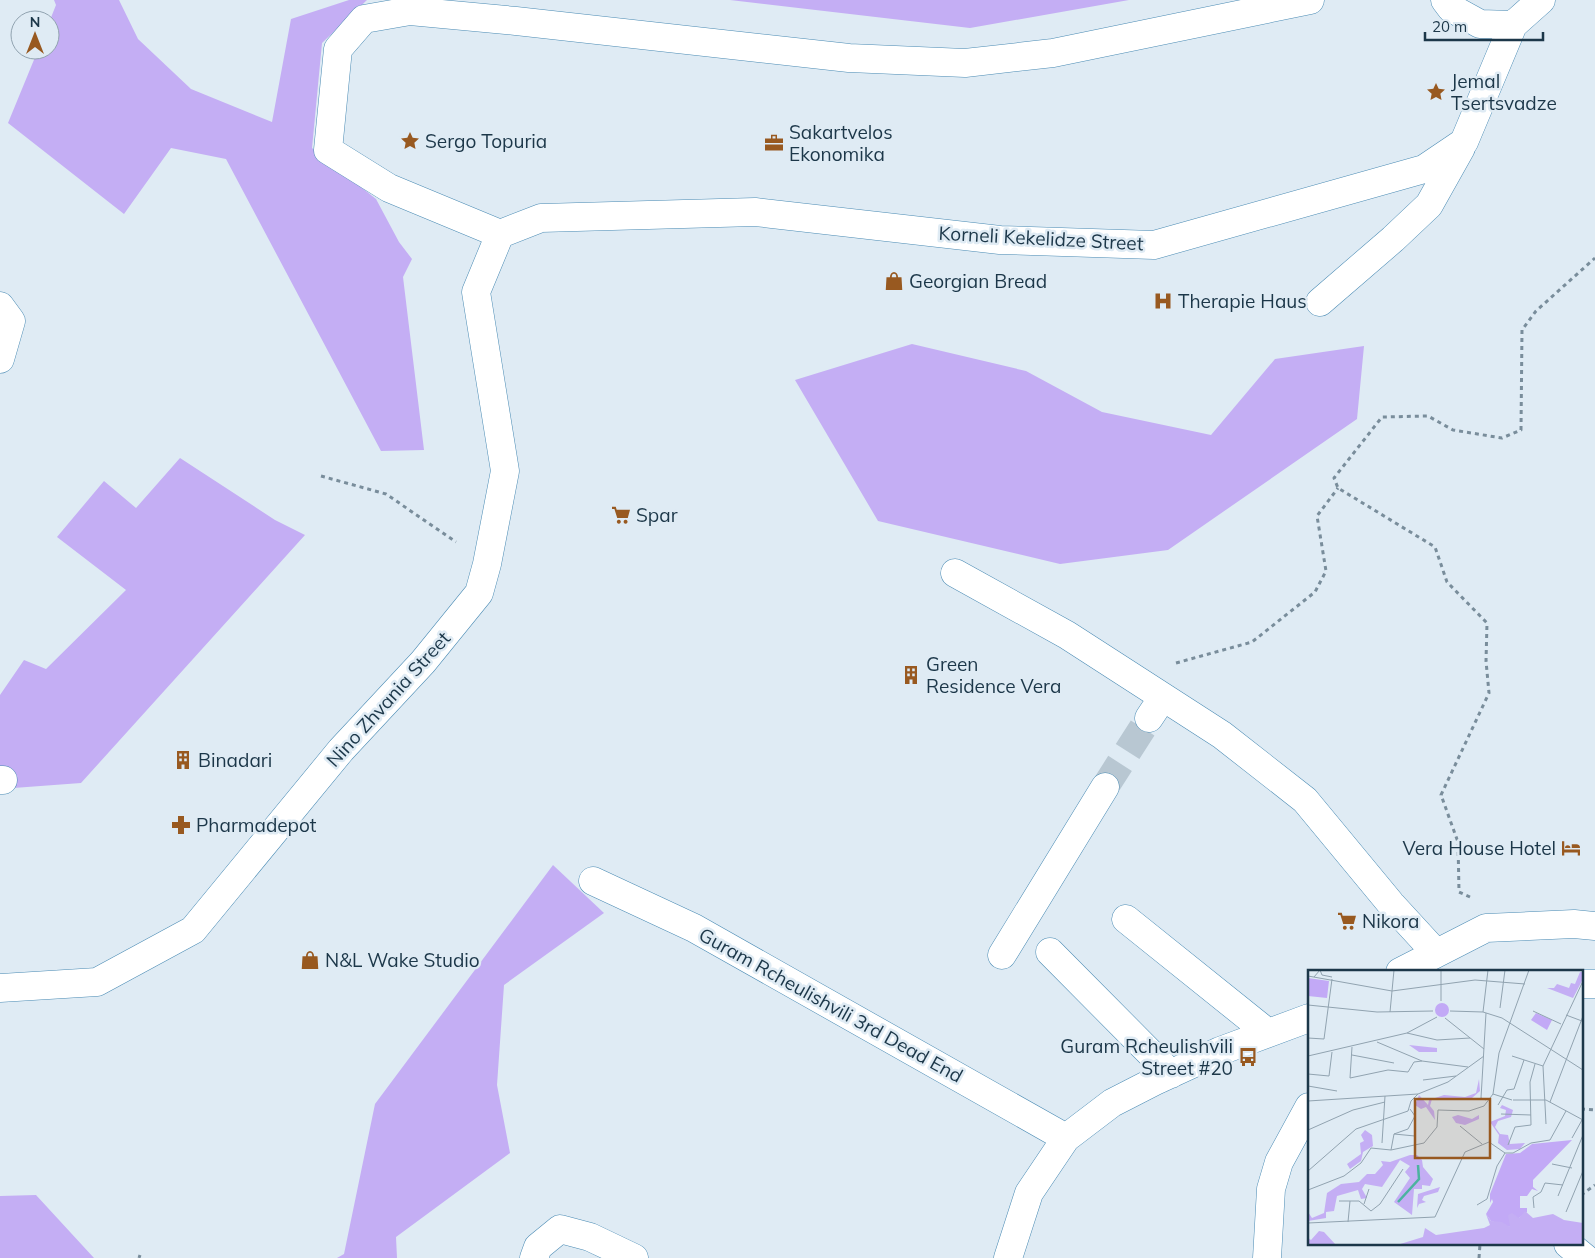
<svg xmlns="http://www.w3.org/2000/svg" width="1595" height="1258" font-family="Mulish,sans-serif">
<rect width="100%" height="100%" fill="#dfebf4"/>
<path fill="#c4aef4" d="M 54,0 L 119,0 L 138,39 L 191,89 L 272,122 L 291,19 L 349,0 L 367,0 L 322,43 L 312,148 L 376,199 L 399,242 L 412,259 L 403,277 L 424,450 L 381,451 L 226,159 L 171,148 L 124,214 L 8,123 L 38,50 L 50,50 L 50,20 L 56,5 Z
M 730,0 L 1129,0 L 970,28 Z
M 912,344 L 1026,371 L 1102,412 L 1211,435 L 1275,359 L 1364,346 L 1357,419 L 1168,550 L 1060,564 L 878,521 L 795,380 Z
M 180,458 L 275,520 L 305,535 L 81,783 L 0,789 L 0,695 L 24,660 L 46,669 L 126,590 L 57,537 L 104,481 L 136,508 Z
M 553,865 L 604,913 L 504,985 L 497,1085 L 510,1153 L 396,1237 L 397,1258 L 337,1258 L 344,1254 L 375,1104 Z
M 36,1195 L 94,1258 L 0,1258 L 0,1196 Z"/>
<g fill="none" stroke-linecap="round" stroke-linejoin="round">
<path stroke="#b8c7d2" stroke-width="28" stroke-dasharray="28 14" stroke-linecap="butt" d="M 1105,787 L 1149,718"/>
<g stroke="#4a8bb4" stroke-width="29">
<path id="minor" d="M 1445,0 L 1451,8 L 1480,24 L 1513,25
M 500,234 L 389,188 L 328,150 L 338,49 L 364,19 L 410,11 L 516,21 L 849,58 L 965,63 L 1053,53 L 1310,0
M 500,234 L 541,218 L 755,212 L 1000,240 L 1154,245 L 1424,169 L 1464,142 L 1513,25 L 1541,0
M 1320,302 L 1393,239 L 1429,205 L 1461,148
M 0,306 L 11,321 L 0,359
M 955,573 L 1067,635 L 1222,735 L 1305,800 L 1391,904 L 1436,953
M 1149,718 L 1163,697
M 0,780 L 3,780
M 593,881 L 694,928 L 1066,1138
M 1126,919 L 1268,1033
M 1050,952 L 1171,1074
M 1002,955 L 1105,787
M 1400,972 L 1486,928 L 1574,924 L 1595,926
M 1581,984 L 1595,984
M 0,988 L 97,982 L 193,930 L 341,750 L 423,662 L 479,593 L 487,564 L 505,471 L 476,292 L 500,234
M 1568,1244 L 1585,1258
M 534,1258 L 538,1247 L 560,1229 L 590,1237 L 634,1258
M 1008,1258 L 1029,1193 L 1066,1138 L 1112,1103 L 1155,1081 L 1220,1051 L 1309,1018
M 1267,1258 L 1271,1189 L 1279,1162 L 1309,1107"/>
</g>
<path stroke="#798d9b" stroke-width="3" stroke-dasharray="4 4" stroke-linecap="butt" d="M 321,476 L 386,494 L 456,542
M 1176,663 L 1252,642 L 1315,592 L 1326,571 L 1317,516 L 1338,488
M 1470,897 L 1459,892 L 1458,842 L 1441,795 L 1489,693 L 1486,661 L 1487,623 L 1447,582 L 1435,547 L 1338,488 L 1334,478 L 1382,417 L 1428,416 L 1453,430 L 1502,438 L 1521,430 L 1522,330 L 1536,311 L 1595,258
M 1581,1109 L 1595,1110
M 1581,1195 L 1595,1185
M 139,1258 L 140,1255
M 1479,1258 L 1480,1244"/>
<use href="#minor" stroke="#fff" stroke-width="28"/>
</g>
<defs>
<g id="sight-bare" transform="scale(1.5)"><path d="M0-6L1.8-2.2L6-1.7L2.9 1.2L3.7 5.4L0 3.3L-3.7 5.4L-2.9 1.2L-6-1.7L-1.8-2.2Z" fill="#985920" stroke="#dfebf4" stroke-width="2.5" paint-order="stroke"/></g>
<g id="office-bare" transform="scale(1.5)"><path d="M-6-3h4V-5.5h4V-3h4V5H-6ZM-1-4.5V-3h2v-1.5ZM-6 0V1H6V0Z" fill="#985920" stroke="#dfebf4" stroke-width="2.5" paint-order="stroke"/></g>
<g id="shop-bare" transform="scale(1.5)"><path d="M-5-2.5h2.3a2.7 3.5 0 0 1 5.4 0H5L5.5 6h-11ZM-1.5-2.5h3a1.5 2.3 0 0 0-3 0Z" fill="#985920" stroke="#dfebf4" stroke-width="2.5" paint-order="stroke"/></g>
<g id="hospital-bare" transform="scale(1.5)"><path d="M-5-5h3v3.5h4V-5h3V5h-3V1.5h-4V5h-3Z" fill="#985920" stroke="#dfebf4" stroke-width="2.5" paint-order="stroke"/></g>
<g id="supermarket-bare" transform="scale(1.5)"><path d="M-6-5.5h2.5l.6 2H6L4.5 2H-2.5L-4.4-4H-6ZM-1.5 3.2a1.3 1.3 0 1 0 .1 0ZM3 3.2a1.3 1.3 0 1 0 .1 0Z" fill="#985920" stroke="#dfebf4" stroke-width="2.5" paint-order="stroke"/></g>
<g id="building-bare" transform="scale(1.5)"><path d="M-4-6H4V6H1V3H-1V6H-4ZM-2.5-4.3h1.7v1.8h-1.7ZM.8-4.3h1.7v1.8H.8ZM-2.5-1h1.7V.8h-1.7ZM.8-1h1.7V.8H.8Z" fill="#985920" stroke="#dfebf4" stroke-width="2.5" paint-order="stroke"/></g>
<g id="pharmacy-bare" transform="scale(1.5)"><path d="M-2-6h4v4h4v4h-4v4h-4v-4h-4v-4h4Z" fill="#985920" stroke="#dfebf4" stroke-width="2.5" paint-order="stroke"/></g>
<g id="hotel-bare" transform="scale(1.5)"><path d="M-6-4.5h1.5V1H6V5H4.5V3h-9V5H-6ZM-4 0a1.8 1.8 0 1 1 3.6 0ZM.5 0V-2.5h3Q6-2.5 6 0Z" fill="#985920" stroke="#dfebf4" stroke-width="2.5" paint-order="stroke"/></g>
<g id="bus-bare" transform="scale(1.5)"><path d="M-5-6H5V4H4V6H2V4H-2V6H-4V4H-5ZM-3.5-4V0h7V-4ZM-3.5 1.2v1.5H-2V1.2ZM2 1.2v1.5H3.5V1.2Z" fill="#985920" stroke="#dfebf4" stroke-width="2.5" paint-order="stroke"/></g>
</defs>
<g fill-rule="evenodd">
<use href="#sight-bare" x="1436" y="92"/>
<use href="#sight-bare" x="410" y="141"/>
<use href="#office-bare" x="774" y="143"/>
<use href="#shop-bare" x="894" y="281"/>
<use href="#hospital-bare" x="1163" y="301"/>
<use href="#supermarket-bare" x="621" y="515"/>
<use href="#building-bare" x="911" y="675"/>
<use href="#building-bare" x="183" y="760"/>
<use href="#pharmacy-bare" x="181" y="825"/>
<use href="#hotel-bare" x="1571" y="848"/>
<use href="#supermarket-bare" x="1347" y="921"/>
<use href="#shop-bare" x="310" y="960"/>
<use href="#bus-bare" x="1248" y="1057"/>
</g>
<g text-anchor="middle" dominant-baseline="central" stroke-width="5" stroke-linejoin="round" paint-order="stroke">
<g font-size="19" fill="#1c3749" stroke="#dfebf4" text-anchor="start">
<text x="1451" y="81">Jemal<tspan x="1451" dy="22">Tsertsvadze</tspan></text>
<text x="789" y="132">Sakartvelos<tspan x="789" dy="22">Ekonomika</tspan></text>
<text x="425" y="141">Sergo Topuria</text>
<text x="909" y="281">Georgian Bread</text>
<text x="1178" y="301">Therapie Haus</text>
<text x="636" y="515">Spar</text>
<text x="926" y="664">Green<tspan x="926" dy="22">Residence Vera</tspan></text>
<text x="198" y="760">Binadari</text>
<text x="196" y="825">Pharmadepot</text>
<text x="1556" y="848" text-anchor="end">Vera House Hotel</text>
<text x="1362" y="921">Nikora</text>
<text x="325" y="960">N&amp;L Wake Studio</text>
<text x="1233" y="1046" text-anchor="end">Guram Rcheulishvili<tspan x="1233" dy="22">Street #20</tspan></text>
</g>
<g font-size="19" fill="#1c3749" stroke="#dfebf4">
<text transform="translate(1041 238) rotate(3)">Korneli Kekelidze Street</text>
<text transform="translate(388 699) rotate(-48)">Nino Zhvania Street</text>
<text transform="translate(831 1005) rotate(29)">Guram Rcheulishvili 3rd Dead End</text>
</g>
</g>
<g transform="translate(1308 970)">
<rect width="275" height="275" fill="#dfebf4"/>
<path d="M 0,8 L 21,11 L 19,28 L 0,26 ZM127 40a7 7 0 1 1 14 0a7 7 0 1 1-14 0ZM 228,43 L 244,50 L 239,60 L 223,50 ZM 264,170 L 225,210 L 225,217 L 230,221 L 224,219 L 219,226 L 212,226 L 212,238 L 219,238 L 219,242 L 211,248 L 202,249 L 202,257 L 183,251 L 178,244 L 185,232 L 184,229 L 182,233 L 182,224 L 198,184 L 212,183 L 224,174 Z" fill="#c2a9f6"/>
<path d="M 272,2 L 275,2 L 275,9 L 265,28 L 239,18 L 246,18 L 249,14 L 261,18 L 263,13 L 267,14 ZM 101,75 L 129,78 L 129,82 L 111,82 ZM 171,109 L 172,121 L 164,128 L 124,129 L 122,136 L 126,141 L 127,150 L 118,137 L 113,139 L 107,135 L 111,125 L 120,135 L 121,130 L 136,125 L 157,127 L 168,123 ZM 194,135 L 205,140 L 203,147 L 190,151 L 187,157 L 192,164 L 200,165 L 202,174 L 217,173 L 212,179 L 199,180 L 190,173 L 191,165 L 182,152 L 197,146 L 198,140 L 192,138 ZM 150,145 L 164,149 L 171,145 L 171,149 L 157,155 L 148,153 L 144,147 ZM 57,160 L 64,165 L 65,176 L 55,182 L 53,191 L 42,199 L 39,194 L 53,184 L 52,173 L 56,171 L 53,165 ZM 102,185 L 109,185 L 114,190 L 115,197 L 125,209 L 122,216 L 114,215 L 114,219 L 106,219 L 104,245 L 86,232 L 102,208 L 97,202 L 102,196 L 92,190 L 74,217 L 57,214 L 54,219 L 59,228 L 53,229 L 50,220 L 29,226 L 26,241 L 18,242 L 18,248 L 0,251 L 0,242 L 4,248 L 16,243 L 19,223 L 33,214 L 51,212 L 59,204 L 67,204 L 75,195 L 73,191 L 82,192 ZM 132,217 L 130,222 L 116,226 L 114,230 L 118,232 L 111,234 L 109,238 L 110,224 ZM 217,241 L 225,248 L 245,244 L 256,250 L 275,253 L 275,275 L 89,275 L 115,267 L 117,258 L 128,265 L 176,258 L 182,255 L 178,244 L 183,251 L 194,252 L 202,257 L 200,245 L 204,243 L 211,248 ZM 11,261 L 16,262 L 28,275 L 0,275 L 0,268 L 3,270 Z" fill="#c4aef4"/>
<path fill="none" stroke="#4cb39f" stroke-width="2.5" d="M 90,232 L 111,209 L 110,195"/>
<path fill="none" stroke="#91a3b0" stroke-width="1" d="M 0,6 L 84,21 L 167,10 L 217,14M 6,7 L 12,0 L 14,5 L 24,7M 133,31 L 133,0M 0,35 L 69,42 L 125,41M 192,38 L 197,0M 142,41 L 175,42 L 194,48 L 275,100M 225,41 L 253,54M 82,42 L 86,0M 175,42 L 180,0M 178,43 L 173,128 L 178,130M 258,45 L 274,51M 137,48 L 176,79M 99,63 L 129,70 L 162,68M 0,68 L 16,69 L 24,9M 69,72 L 114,91 L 160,97M 44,77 L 42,108 L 80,100 L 100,102 L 106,92 L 114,91M 44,85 L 86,93M 0,86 L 99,63 L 129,47M 204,86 L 235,96M 0,104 L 21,106 L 24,82M 115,110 L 148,106M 0,116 L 29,121M 185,124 L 204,130M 205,130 L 238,130 L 275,150M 0,131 L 110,124M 242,132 L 275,46M 190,135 L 199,120 L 206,119 L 216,90M 193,144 L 223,145M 238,154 L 235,96 L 275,11M 152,156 L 174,174M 0,160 L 45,140 L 77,132M 86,164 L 107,166M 264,168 L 274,150M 74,173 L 77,126M 200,175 L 207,157 L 223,155 L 222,112 L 227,94M 83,180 L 86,164 L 100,159 L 107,146 L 102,139M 244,194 L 264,198M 0,201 L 48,159 L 100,141 L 103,131 L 110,124 L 140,112 L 176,86M 0,220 L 36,206 L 53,193 L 63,178 L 83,180 L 116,173 L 129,157 L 130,140 L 161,141 L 176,136 L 185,124 L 191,83 L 221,0M 233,222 L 237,213 L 255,215M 250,226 L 275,165M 31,231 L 51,231 L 63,241M 56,234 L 61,219M 169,235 L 179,229 L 189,196 L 197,183M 226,238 L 225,227 L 233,222M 63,241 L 72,234 L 95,199M 258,242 L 275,201M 40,252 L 42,231M 0,253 L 127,247 L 157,182 L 181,172 L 197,183 L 205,183 L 223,173 L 242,170 L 258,141"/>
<path fill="#985920" fill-opacity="0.15" stroke="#985920" stroke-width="2.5" d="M 107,129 L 182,129 L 182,188 L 107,188 Z"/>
<rect width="275" height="275" fill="none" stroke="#1c3749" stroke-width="2.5"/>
</g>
<g transform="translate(35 35)"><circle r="24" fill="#dfebf4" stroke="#91a3b0"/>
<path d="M0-4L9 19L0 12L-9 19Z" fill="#985920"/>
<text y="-8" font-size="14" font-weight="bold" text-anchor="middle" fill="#1c3749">N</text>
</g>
<path d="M1425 32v8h118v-8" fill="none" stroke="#1c3749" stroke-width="2.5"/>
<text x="1432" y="32" font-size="15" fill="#1c3749" stroke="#dfebf4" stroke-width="4" paint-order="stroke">20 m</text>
</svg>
